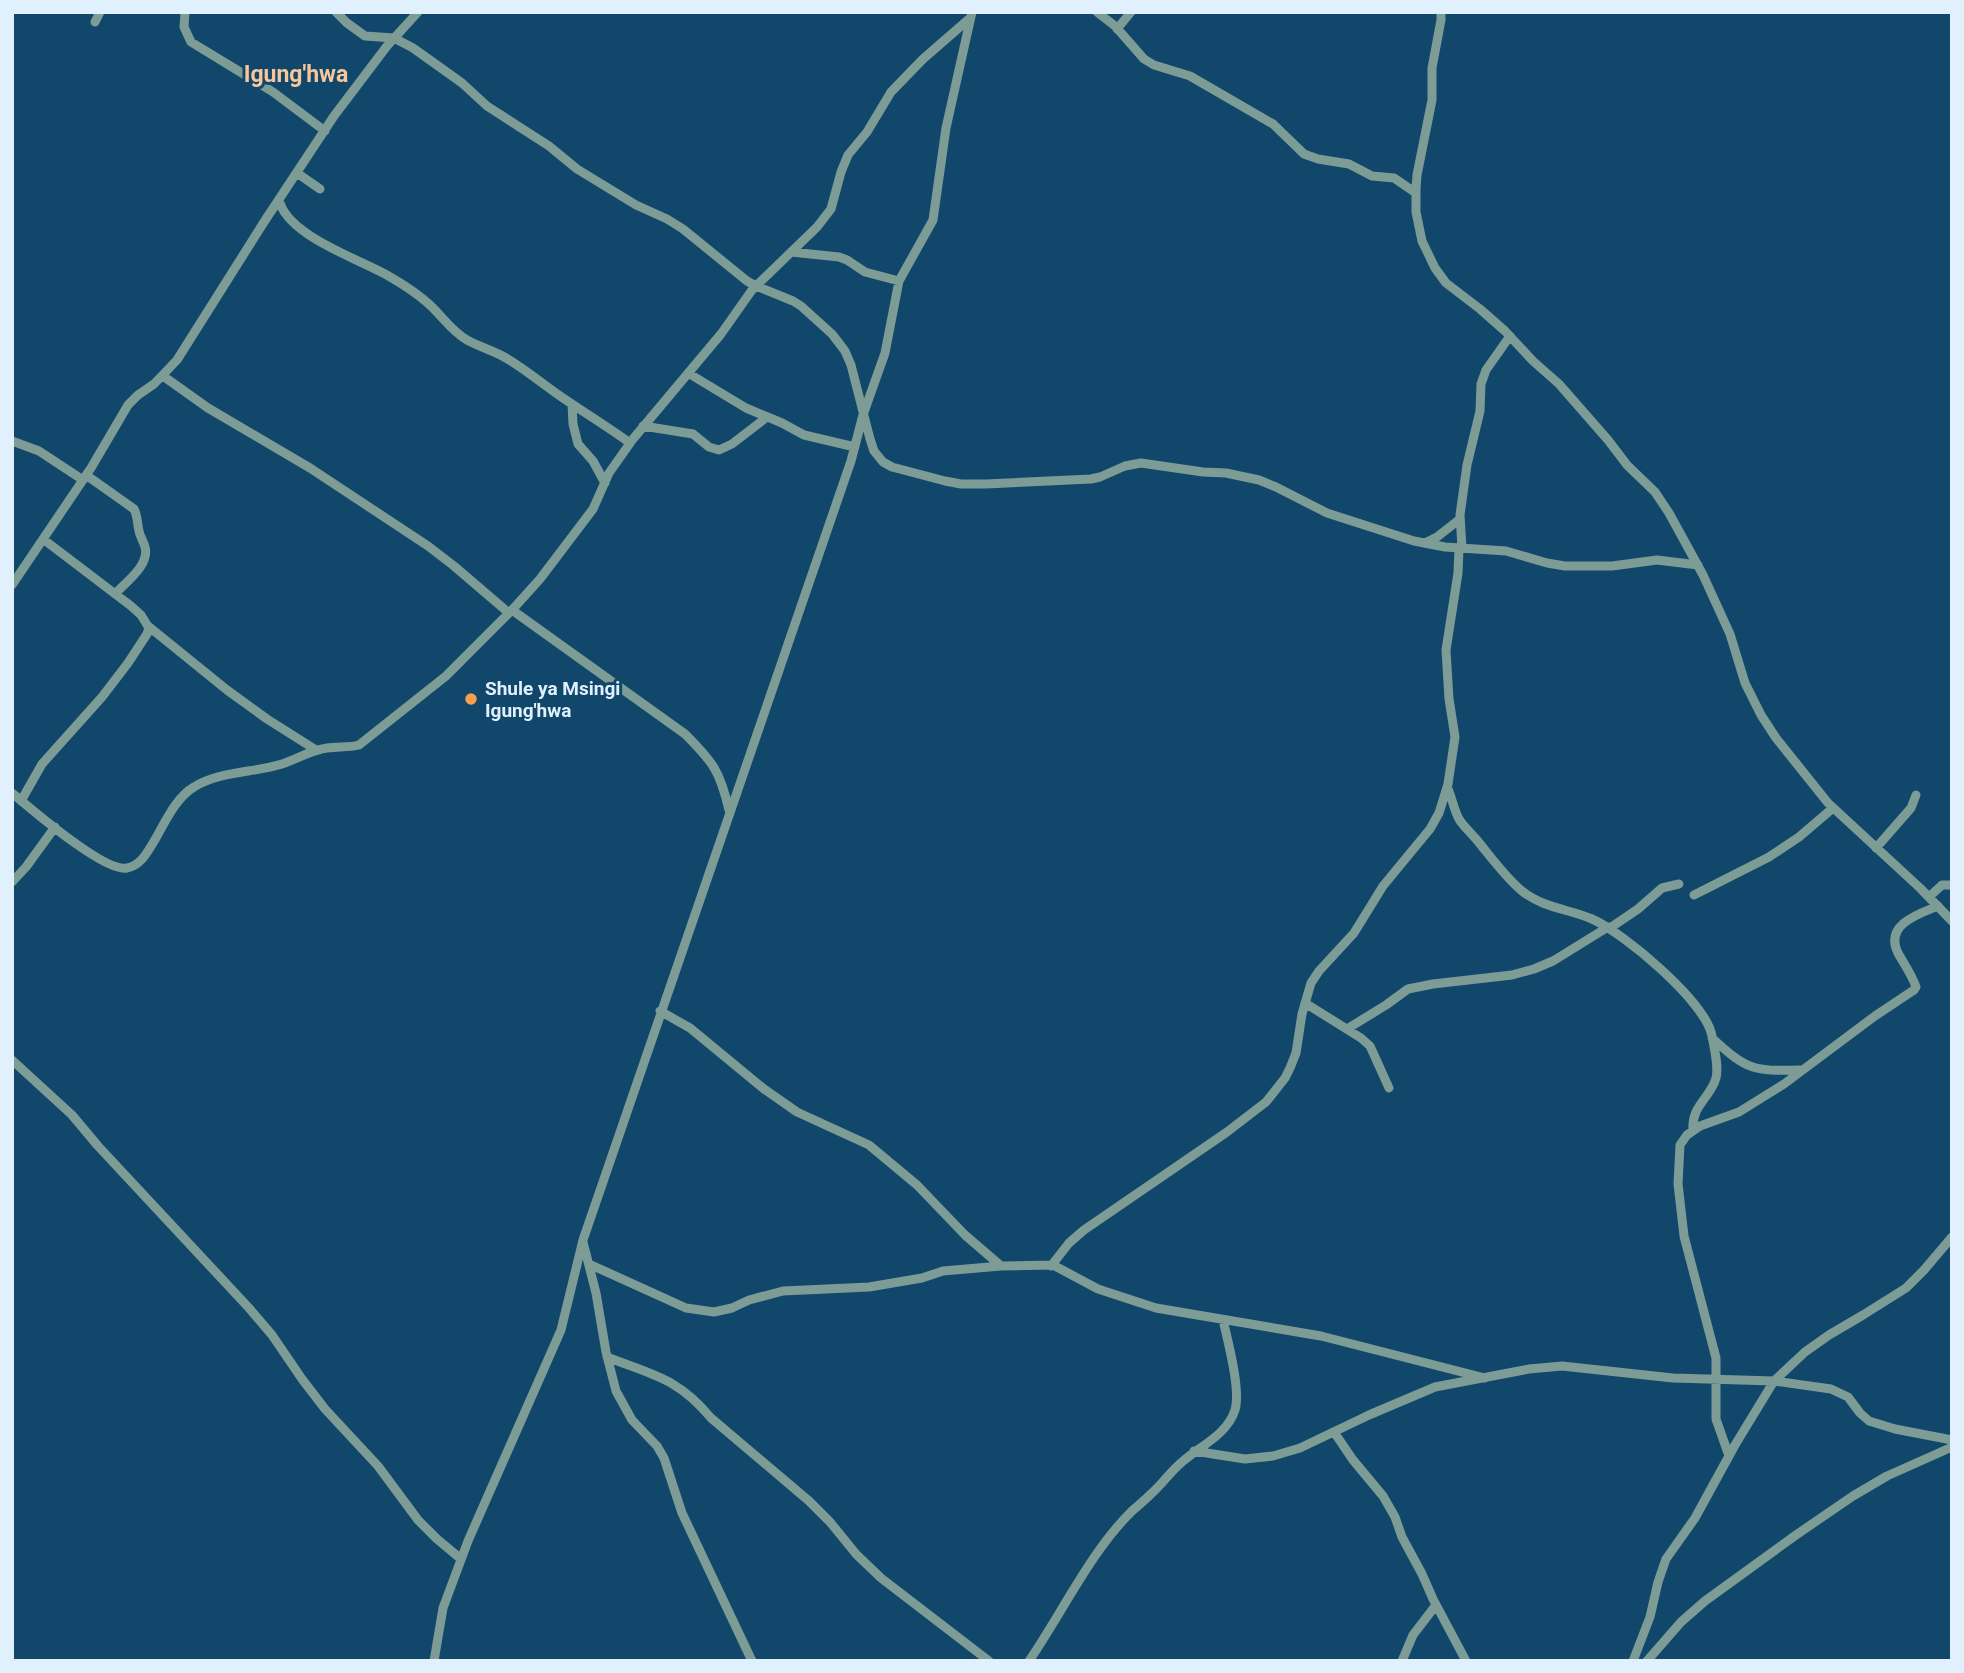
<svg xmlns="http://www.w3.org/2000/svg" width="1964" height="1673" font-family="Roboto,sans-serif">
<rect width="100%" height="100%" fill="#11476a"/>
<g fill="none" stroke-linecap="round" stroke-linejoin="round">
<path stroke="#7c9c95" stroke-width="9" d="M 185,12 L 184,27 L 191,42 L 273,92 L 325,131
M 336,12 L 347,23 L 365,36 L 394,38 L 413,48 L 462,83 L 487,106 L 549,146 L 577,169 L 636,205 L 667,219 L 683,229 L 747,281 L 756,286 L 793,301 L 801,306 L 832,334 L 845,351 L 851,365 L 870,439 L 874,451 L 883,462 L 892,467 L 945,481 L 961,484 L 986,484 L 1091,479 L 1100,477 L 1125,466 L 1141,463 L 1203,472 L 1226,473 L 1259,480 L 1276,487 L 1327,513 L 1414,541 L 1445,547 L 1506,551 L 1547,563 L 1565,566 L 1612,566 L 1657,560 L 1698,565
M 1097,12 L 1115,26 L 1144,59 L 1154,65 L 1190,76 L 1273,124 L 1304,154 L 1318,159 L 1349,164 L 1372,176 L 1394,178 L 1416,193
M 1441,12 L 1441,20 L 1432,68 L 1432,100 L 1417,175 L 1416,189 L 1416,212 L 1422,241 L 1435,268 L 1446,283 L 1480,309 L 1505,331 L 1533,361 L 1559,384 L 1608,440 L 1627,465 L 1655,492 L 1669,513 L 1703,575 L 1730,634 L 1745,683 L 1761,715 L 1776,738 L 1828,803 L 1920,888 L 1952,921
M 95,22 L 100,12
M 1117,29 L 1131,12
M 297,173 L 320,189
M 279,199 C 285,234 356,258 385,274 C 401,283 419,294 433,308 C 444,319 453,332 467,340 C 480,347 494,351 506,358 C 526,370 544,385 563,398 C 585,413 608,427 630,443
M 791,252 L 839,257 L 847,260 L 865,272 L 899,281
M 688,373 L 746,408 L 782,423 L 804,435 L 855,447
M 163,376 L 208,408 L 310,468 L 428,546 L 454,566 L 509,613
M 572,404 L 573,424 L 578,444 L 593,461 L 605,483
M 643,426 L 693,434 L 709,447 L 719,450 L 732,444 L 767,417
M 12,441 L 39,451 L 83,480
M 86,475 L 134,509 C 138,517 137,523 139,531 C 140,537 144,542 145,547 C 150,565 126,582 115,594
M 1425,543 L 1437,537 L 1460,519
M 1462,548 L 1460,515 L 1467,465 L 1480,411 L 1481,384 L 1486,370 L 1510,336
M 12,585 L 91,468 L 128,405 L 138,395 L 154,384 L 177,360 L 264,222 L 334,116 L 387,46 L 418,12
M 512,610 L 685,734 C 713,762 720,771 729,810
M 148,626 L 227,690 L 267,719 L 316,750
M 1448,789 C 1452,798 1454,810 1459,819 C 1463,826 1471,833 1476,839 C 1491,857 1505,877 1522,891 C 1543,908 1569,909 1592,919 C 1624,933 1706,1002 1712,1036 C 1714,1048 1719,1066 1716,1078 C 1710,1099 1691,1105 1693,1131
M 12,793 C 31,809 105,873 127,868 C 140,866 147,853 153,843 C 164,825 175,798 194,787 C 220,771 253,773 282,764 C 297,759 311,750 327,748 C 337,746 348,748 359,745 L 446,676 L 512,610 L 540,579 L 593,509 L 609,473 L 633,439 L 721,334 L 752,290 L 817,227 L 831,209 L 841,172 L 848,155 L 867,132 L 891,92 L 923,59 L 969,19
M 21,801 L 42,764 L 102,697 L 128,663 L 147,634 L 149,628 L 141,615 L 131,606 L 43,539
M 1876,848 L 1911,808 L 1916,795
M 12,882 L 26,867 L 55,827
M 1694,895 L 1769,857 L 1799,837 L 1833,808
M 1929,897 L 1942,885 L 1952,885
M 1610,928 L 1638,909 L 1662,888 L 1679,884
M 1305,1003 L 1361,1038 L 1370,1046 L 1389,1088
M 660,1011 L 690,1028 L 764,1089 L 797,1112 L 869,1145 L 917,1185 L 965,1235 L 1001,1266
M 1347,1029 L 1386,1005 L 1408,989 L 1433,984 L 1512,975 L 1534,969 L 1553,961 L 1608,927
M 1712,1038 C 1749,1072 1754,1071 1803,1070
M 12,1060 L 72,1115 L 98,1146 L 249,1308 L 272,1335 L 302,1379 L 325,1409 L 378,1466 L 418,1520 L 437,1539 L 461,1559
M 583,1242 L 596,1293 L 606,1352 L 616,1391 L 632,1420 L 657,1446 L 664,1458 L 682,1513 L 752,1661
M 589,1264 L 686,1308 L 714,1312 L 732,1308 L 749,1300 L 783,1291 L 869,1287 L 922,1278 L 943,1271 L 1001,1266 L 1053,1265 L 1098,1289 L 1156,1308 L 1321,1336 L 1485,1378
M 1051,1266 L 1069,1243 L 1084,1230 L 1227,1132 L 1266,1102 L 1285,1078 L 1290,1068 L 1296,1053 L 1302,1014 L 1311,983 L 1319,971 L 1354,933 L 1383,886 L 1430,829 L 1439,813 L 1448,784 L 1455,737 L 1449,699 L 1446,650 L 1458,573 L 1459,548
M 607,1357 C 653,1375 678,1378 711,1418 L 809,1501 L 830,1522 L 856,1554 L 881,1578 L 989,1661
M 1334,1432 L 1353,1460 L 1383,1496 L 1395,1517 L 1402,1537 L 1422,1574 L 1433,1599 L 1466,1661
M 1194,1451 L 1245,1459 L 1273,1456 L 1300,1448 L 1369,1415 L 1435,1387 L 1529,1369 L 1562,1366 L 1673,1378 L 1774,1381 L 1831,1389 L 1848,1397 L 1860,1413 L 1869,1421 L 1895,1429 L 1952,1440
M 1729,1456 L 1716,1419 L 1716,1358 L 1684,1236 L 1678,1184 L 1680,1145 L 1687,1135 L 1700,1126 L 1739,1112 L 1784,1084 L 1875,1016 L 1914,990 L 1916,987 C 1912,975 1904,964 1898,953 C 1884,925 1918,914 1938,906
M 434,1661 L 443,1608 L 468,1541 L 561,1330 L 583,1240 L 851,461 L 863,415 L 885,353 L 899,281 L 933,220 L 946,128 L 972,12
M 1029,1661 C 1062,1613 1091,1551 1132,1511 C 1139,1505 1146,1499 1152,1493 C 1163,1483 1171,1471 1182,1462 C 1200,1446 1227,1435 1235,1410 C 1241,1390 1228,1342 1223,1320
M 1402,1661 L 1413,1635 L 1436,1605
M 1633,1661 L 1650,1617 L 1658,1582 L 1666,1559 L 1695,1518 L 1735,1445 L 1774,1381 L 1805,1352 L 1829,1335 L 1863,1315 L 1906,1288 L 1924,1270 L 1952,1237
M 1647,1661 L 1681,1622 L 1705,1601 L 1796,1535 L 1853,1496 L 1887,1476 L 1952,1447"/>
</g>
<circle fill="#f8a04b" stroke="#11476a" stroke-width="2.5" cx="471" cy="699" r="7"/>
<g text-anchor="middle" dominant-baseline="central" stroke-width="6" stroke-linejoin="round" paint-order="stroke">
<g font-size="19" font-weight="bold" fill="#e0f0fd" stroke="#11476a" text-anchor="start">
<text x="485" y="688">Shule ya Msingi<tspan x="485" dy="22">Igung'hwa</tspan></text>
</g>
<g font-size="23" font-weight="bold" fill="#f8c69b" stroke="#11476a">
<text x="296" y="74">Igung'hwa</text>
</g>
</g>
<rect width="1964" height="1673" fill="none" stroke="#e0f0fd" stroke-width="28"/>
</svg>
